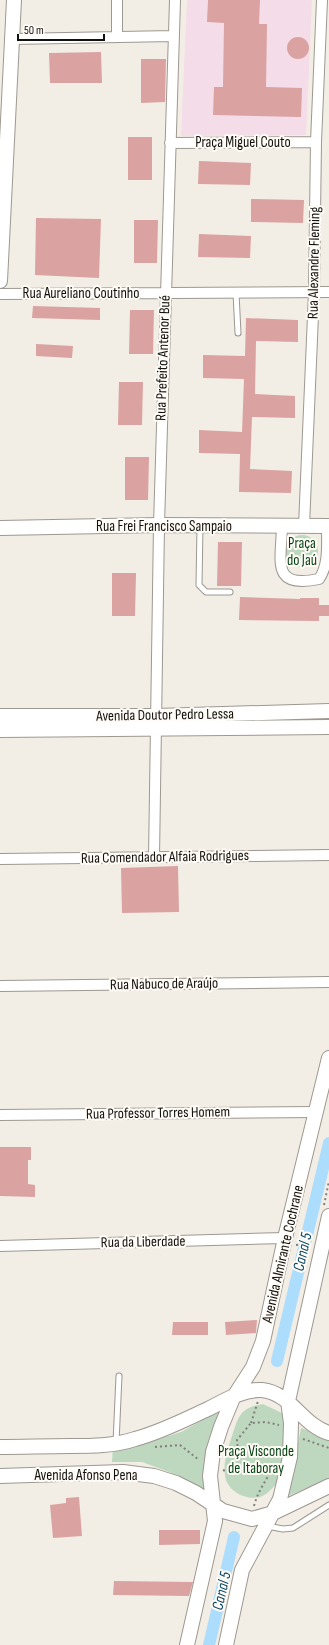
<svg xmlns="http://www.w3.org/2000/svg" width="329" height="1645" font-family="'Sofia Sans Condensed',sans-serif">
<rect width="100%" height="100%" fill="#f3eee5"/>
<path fill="#f4dde9" d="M 187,0 L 312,0 L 306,135 L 181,136 Z"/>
<path fill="#bed8c0" d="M286 551a16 16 0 1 1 32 0a16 16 0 1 1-32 0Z
M 263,1404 L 282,1413 C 286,1424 285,1434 285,1446 C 285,1460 285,1472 276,1484 C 273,1488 265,1496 260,1497 C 245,1501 226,1490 225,1475 C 223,1462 228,1448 232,1436 C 239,1415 240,1408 263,1404 Z
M 221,1410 L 205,1490 L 169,1472 L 142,1462 L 112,1462 L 113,1447 L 149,1442 L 181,1432 Z
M 301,1428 L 329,1437 L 329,1479 L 288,1496 Z"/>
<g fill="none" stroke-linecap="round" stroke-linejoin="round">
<path stroke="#acddfd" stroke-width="12" d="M 277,1361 L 329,1143
M 209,1645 L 234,1537"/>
</g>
<path fill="#daa2a0" d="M 208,0 L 260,0 L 259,24 L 267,24 L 266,87 L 302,88 L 301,117 L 213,115 L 214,87 L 223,87 L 224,23 L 207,22 Z
M287 48a11 11 0 1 1 22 0a11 11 0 1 1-22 0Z
M 101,52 L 102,83 L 50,83 L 49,53 Z
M 141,59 L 166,59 L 165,102 L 141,103 Z
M 128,137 L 152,137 L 152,180 L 128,180 Z
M 199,161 L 251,163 L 250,185 L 198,184 Z
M 251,199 L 304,200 L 303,223 L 251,222 Z
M 36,218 L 101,219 L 99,278 L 35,275 Z
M 134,220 L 158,220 L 157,263 L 134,263 Z
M 199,234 L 251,236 L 250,258 L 198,257 Z
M 33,306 L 100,308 L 100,320 L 32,318 Z
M 130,310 L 154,310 L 153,354 L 129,354 Z
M 246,318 L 298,320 L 298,342 L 256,341 L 255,394 L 295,396 L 295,418 L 252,417 L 250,469 L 292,471 L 291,493 L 239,492 L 240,454 L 199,453 L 199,430 L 242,432 L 244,379 L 203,378 L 203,355 L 245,356 Z
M 36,344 L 73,346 L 72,358 L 36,356 Z
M 119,382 L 143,382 L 142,425 L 118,425 Z
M 125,457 L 149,457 L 148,500 L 125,500 Z
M 218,542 L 242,542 L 241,586 L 217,586 Z
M 112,573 L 136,573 L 135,616 L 112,616 Z
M 240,597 L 300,599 L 300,598 L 319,598 L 319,605 L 329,605 L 329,616 L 319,616 L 319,621 L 239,620 Z
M 178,866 L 179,912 L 122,913 L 121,868 Z
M 0,1147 L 31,1147 L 31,1160 L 28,1160 L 28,1184 L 35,1185 L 35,1197 L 0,1196 Z
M 257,1320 L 256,1333 L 226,1335 L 225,1322 Z
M 173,1322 L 208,1322 L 208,1335 L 172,1335 Z
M 79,1497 L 82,1536 L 53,1538 L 50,1505 L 66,1503 L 66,1498 Z
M 159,1530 L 200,1530 L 200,1544 L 159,1545 Z
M 114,1581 L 193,1582 L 189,1596 L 113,1595 Z"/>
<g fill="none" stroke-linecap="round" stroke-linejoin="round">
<g stroke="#9d9890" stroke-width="7">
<path id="lane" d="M 236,293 L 238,333
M 200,526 L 199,585 L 206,592 L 230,592
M 116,1443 L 119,1376
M 267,1526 L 283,1529 L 293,1528 L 329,1505"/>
</g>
<g stroke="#9d9890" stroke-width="12">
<path id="street" d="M 117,37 L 117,0
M 12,39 L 173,36
M 170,143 L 316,142
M 0,294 L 329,292
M 304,526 L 314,292 L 316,142 L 322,0
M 282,527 C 281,562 271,589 319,579 C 329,565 327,544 327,526
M 154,858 L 159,525 L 175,0
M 0,859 L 329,855
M 0,986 L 329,982
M 0,1115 L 316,1112
M 0,1246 L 285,1238"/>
</g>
<g stroke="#9d9890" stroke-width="16">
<path id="secondary" d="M 0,281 L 14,0
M 0,528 L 159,525 L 329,526
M 0,716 L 156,716 L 329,711
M 0,730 L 329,727
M 0,1447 C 23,1447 46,1446 70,1446 C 92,1446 114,1446 135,1439 C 161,1432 184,1420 208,1409 C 224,1401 243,1389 262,1390 C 291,1393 302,1425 329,1433
M 0,1476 L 123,1472 L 154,1476 L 176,1483 L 196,1493 L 223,1511 L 252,1519 L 273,1513 L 329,1486
M 187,1645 L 215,1521 L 210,1476 L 213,1452 L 221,1427 L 233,1398 L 253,1367 L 263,1341 L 285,1238 L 329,1058
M 226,1645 L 242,1570 L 280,1499 L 290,1457 L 291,1423 L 288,1401 L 329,1216"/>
</g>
<path stroke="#827e78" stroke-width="2" stroke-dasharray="2 3" stroke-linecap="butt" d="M 324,1205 L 329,1181
M 296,1245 L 309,1244
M 251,1423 L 258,1401
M 303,1439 L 329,1448
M 155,1447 L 180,1445 L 199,1460
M 223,1470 L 228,1472 C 242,1461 238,1456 237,1440 L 251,1423 L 266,1422 L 279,1425
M 254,1506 C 258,1490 268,1478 275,1463"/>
<use href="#lane" stroke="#fff" stroke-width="5"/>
<use href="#street" stroke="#fff" stroke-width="10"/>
<use href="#secondary" stroke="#fff" stroke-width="14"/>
</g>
<g text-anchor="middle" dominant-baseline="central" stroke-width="4" stroke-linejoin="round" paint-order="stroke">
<g font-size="15" fill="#13110e" stroke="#fffbf6">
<text x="243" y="142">Praça Miguel Couto</text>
<text transform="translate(314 263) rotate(-89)">Rua Alexandre Fleming</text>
<text x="81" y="293">Rua Aureliano Coutinho</text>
<text transform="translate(163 358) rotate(-88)">Rua Prefeito Antenor Bué</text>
<text x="164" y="526">Rua Frei Francisco Sampaio</text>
<text transform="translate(165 715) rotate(-1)">Avenida Doutor Pedro Lessa</text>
<text transform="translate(165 857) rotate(-1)">Rua Comendador Alfaia Rodrigues</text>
<text transform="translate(164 984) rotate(-1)">Rua Nabuco de Araújo</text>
<text transform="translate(158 1113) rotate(-1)">Rua Professor Torres Homem</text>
<text transform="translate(143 1242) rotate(-1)">Rua da Liberdade</text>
<text transform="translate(283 1254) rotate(-77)">Avenida Almirante Cochrane</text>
<text x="86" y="1475">Avenida Afonso Pena</text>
</g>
<g font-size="15" fill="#003f10" stroke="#fffbf6">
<text x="302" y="543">Praça<tspan x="302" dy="17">do Jaú</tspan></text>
<text x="256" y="1451">Praça Visconde<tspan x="256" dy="17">de Itaboray</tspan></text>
</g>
<g font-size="16" font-style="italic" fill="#094765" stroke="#fffbf6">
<text transform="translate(303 1252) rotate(-77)">Canal 5</text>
<text transform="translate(222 1591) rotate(-77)">Canal 5</text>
</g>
</g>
<path d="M18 34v6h86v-6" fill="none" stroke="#13110e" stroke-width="2"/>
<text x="24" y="34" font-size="12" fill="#13110e" stroke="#fffbf6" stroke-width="3" paint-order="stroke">50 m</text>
</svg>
